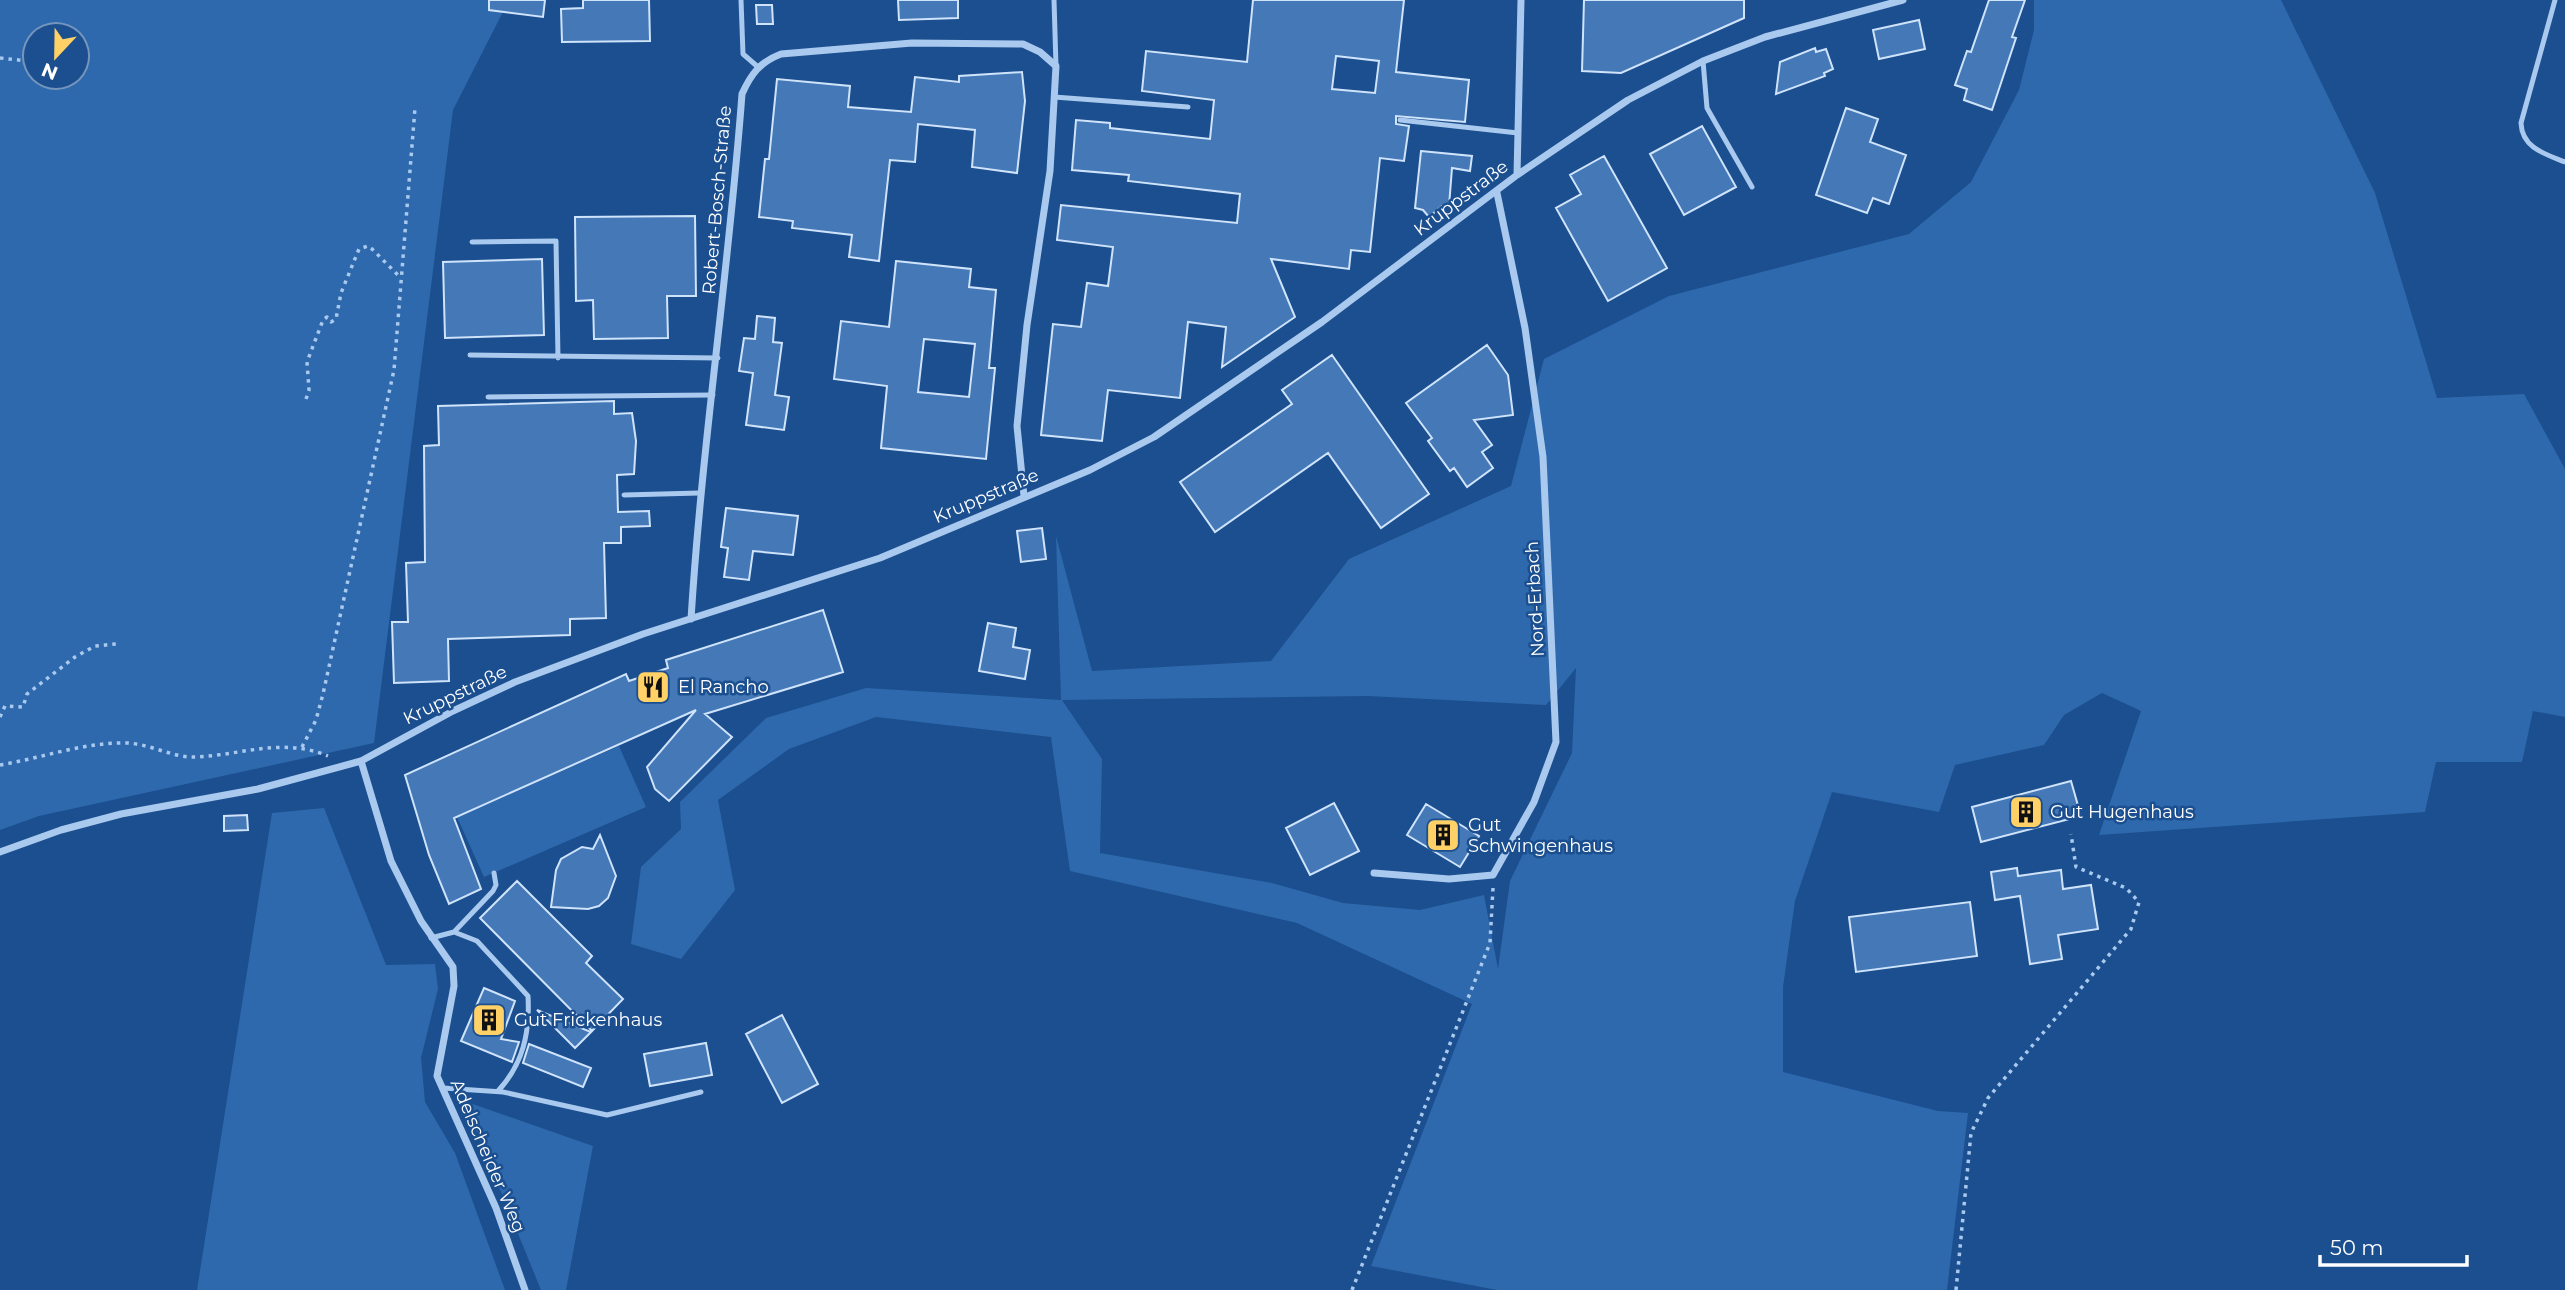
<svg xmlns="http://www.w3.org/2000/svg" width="2565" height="1290" font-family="Montserrat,sans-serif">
<rect width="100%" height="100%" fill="#1b4f8f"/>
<path fill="#2e69ad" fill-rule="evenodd" d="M 0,0 L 509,0 L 453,110 L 374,743 L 39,816 L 0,830 ZM 35,35 L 77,35 L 77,77 L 35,77 Z
M 2034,0 L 2281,0 L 2375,193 L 2437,398 L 2524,394 L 2565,469 L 2565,717 L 2533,711 L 2522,762 L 2436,762 L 2425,812 L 2099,835 L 2141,711 L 2102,693 L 2064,715 L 2044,745 L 1955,765 L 1939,812 L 1832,792 L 1795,901 L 1783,987 L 1783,1072 L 1938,1111 L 1968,1113 L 1947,1290 L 1497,1290 L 1371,1266 L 1472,1004 L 1297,923 L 1070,871 L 1051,737 L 876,717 L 789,749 L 718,800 L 735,890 L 681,959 L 631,944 L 641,867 L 681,829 L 680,802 L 766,718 L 866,688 L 1061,700 L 1056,536 L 1092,671 L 1271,661 L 1349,559 L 1511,486 L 1544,359 L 1669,296 L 1909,234 L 1971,182 L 2019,90 L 2034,30 ZM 1576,668 L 1572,753 L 1510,881 L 1498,969 L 1484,895 L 1420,910 L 1343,903 L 1272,883 L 1100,853 L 1102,759 L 1062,700 L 1368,696 L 1546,705 Z
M 619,746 L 646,807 L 484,877 L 457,817 Z
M 324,808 L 386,965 L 435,964 L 438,989 L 421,1058 L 425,1102 L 455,1153 L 505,1290 L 197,1290 L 272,813 Z
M 464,1101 L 593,1146 L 566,1290 L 541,1290 Z"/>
<path fill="#4478b7" stroke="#cfe3fa" stroke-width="2" fill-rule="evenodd" d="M 489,0 L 545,0 L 543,17 L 489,10 Z
M 583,0 L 649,0 L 650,41 L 562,42 L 561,9 L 583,8 Z
M 898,0 L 958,0 L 958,18 L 899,20 Z
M 1253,0 L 1404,0 L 1396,72 L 1469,80 L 1465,122 L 1396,116 L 1396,124 L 1409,126 L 1404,161 L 1380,158 L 1370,252 L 1351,250 L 1349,269 L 1271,259 L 1295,317 L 1222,367 L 1226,327 L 1188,322 L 1180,398 L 1108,390 L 1102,441 L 1041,435 L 1053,324 L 1081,327 L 1087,283 L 1108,286 L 1113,247 L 1057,240 L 1061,205 L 1237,223 L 1240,194 L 1128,181 L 1129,175 L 1072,170 L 1076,120 L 1110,123 L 1110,128 L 1210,139 L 1214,100 L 1142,91 L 1146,51 L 1247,62 ZM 1336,56 L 1379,61 L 1375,93 L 1332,89 Z
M 1584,0 L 1744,0 L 1744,18 L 1621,73 L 1582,71 Z
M 1989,0 L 2025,0 L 2012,37 L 2016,38 L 1992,110 L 1964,100 L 1967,89 L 1955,85 L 1967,51 L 1971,52 Z
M 756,5 L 772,5 L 773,24 L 757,24 Z
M 1919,20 L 1925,49 L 1879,59 L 1873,30 Z
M 1815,48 L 1816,52 L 1826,49 L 1833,69 L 1824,73 L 1825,76 L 1776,94 L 1780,62 Z
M 1022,72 L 1025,101 L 1017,173 L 972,167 L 975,130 L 918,124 L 915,162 L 890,160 L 879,261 L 849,257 L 852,235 L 792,228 L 793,221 L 759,217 L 765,159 L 769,159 L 777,79 L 850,86 L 848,107 L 911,112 L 915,77 L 959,82 L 959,76 Z
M 1846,108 L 1878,119 L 1870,142 L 1906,155 L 1889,204 L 1873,198 L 1867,213 L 1816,195 Z
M 1702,126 L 1736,187 L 1684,215 L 1650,154 Z
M 1421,151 L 1472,156 L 1470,171 L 1452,168 L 1449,206 L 1442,206 L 1429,217 L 1423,210 L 1415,208 Z
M 1604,156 L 1667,268 L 1608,301 L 1556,208 L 1581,194 L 1570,175 Z
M 695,216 L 696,296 L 667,296 L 668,338 L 594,339 L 593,300 L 576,301 L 575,217 Z
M 542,259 L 544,335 L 445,338 L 443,262 Z
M 896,261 L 971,269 L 969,287 L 996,290 L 989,368 L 995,368 L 986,459 L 881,448 L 887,386 L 834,379 L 841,321 L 889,327 ZM 924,339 L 975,344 L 969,397 L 918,392 Z
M 757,316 L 775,318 L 773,342 L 782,343 L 775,395 L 789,397 L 784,430 L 746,425 L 753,373 L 739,371 L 744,338 L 755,339 Z
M 1487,345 L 1508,375 L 1513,415 L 1474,420 L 1492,445 L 1482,452 L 1493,468 L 1467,487 L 1454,468 L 1450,471 L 1428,441 L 1432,438 L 1406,403 Z
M 1332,355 L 1429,494 L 1381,528 L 1328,453 L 1215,532 L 1180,482 L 1292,404 L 1282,390 Z
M 614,401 L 614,414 L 632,413 L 636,441 L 634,474 L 617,475 L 618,512 L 649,511 L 650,526 L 621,527 L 621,543 L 604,543 L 606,618 L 570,619 L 570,635 L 448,639 L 449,681 L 394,683 L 392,622 L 408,622 L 406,563 L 425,562 L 424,446 L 439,445 L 438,406 Z
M 726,508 L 798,516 L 793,555 L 753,551 L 749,580 L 724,577 L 728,548 L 721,547 Z
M 1042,528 L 1046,559 L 1021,562 L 1017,531 Z
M 823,610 L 843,672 L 705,714 L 732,737 L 669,801 L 655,789 L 647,767 L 696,710 L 454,818 L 481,889 L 449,904 L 429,855 L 405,775 L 626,674 L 629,681 L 668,668 L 666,660 Z
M 988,623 L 1016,628 L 1013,647 L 1030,650 L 1025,679 L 979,671 Z
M 2071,781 L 2081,816 L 1981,842 L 1972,807 Z
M 1334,803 L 1359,851 L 1310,875 L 1286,828 Z
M 1426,804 L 1479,836 L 1460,867 L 1407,835 Z
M 247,815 L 248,830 L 224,831 L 224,816 Z
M 600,835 L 616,876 L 608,898 L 599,906 L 588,909 L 551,907 L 556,870 L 561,859 L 582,847 L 593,849 Z
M 2017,868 L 2018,876 L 2061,870 L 2063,889 L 2091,885 L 2098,929 L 2058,935 L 2062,959 L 2030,964 L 2020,896 L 1995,900 L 1991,872 Z
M 517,881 L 592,956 L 586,963 L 623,999 L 592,1031 L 480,918 Z
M 1970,902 L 1977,956 L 1856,972 L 1849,917 Z
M 484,988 L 515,1001 L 501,1039 L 519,1042 L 512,1062 L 461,1041 Z
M 537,1010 L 591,1032 L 575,1048 Z
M 782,1015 L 818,1084 L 782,1103 L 746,1034 Z
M 706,1043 L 712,1075 L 650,1086 L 644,1054 Z
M 529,1044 L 591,1068 L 583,1087 L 523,1063 Z"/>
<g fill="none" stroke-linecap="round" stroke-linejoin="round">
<path stroke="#a9c9ee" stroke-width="3.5" stroke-dasharray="3.5 5" stroke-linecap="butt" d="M 0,58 L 28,61
M 306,399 L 309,390 L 307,362 L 323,320 L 327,317 L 331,322 L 336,319 L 341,293 L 359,249 L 368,246 L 372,249 L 399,276
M 0,717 L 5,706 L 23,707 L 27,694 L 75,657 L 95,646 L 116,644
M 302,747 L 316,720 L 323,694 L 394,370 L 415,108
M 0,765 C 42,758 84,742 127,743 C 151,744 173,758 196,757 C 241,755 284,737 328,756
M 1352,1290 L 1490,943 L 1493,888
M 1956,1290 L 1971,1133 L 1988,1098 L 2131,929 L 2139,902 L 2126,888 L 2076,867 L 2071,834"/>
<path stroke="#a9c9ee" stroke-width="5" d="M 741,0 L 743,54 L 758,67
M 1054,0 L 1056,66
M 2555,0 L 2521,123 C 2522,148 2545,154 2565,162
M 1703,61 L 1707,108 L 1752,187
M 1054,97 L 1188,107
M 1400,120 L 1518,133
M 472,242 L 556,241 L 558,358
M 470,355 L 718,358
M 488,397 L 713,395
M 624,495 L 699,493
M 454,932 L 493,891 L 496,885 L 494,873
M 431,938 L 454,932 L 477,941 L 528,996 C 530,1033 523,1064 498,1091
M 443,1088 L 503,1092 L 607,1115 L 701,1092"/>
<path stroke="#a9c9ee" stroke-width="7" d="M 1517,175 L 1521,0
M 691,619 C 702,443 729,270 742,94 C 751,74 760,62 781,54 L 912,43 L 1023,44 L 1040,52 L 1056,66 L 1050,171 L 1027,325 L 1017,426 L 1024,496
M 361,761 L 391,861 L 421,921 L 453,967 L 454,986 L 437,1076 L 496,1208 L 525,1290
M 0,852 L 61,830 L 121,814 L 258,789 L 361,761 L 453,711 L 515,682 L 643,634 L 880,558 L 1090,470 L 1154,437 L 1322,322 L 1517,175 L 1628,100 L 1703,61 L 1765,37 L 1903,0
M 1374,873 L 1449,879 L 1493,875 L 1534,802 L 1556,742 L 1543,457 L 1525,328 L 1497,193"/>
</g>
<defs>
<g id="restaurant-square" transform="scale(1.75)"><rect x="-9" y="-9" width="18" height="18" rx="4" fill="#ffd166" stroke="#1b4f8f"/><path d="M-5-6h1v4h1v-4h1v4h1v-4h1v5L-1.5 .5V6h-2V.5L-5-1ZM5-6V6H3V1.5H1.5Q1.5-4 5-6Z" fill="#111"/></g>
<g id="building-square" transform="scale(1.75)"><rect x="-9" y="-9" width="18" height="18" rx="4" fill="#ffd166" stroke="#1b4f8f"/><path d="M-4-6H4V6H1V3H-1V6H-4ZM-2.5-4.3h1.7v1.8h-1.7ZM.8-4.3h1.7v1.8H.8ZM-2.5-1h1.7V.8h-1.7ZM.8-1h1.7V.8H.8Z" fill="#111"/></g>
</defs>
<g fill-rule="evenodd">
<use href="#restaurant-square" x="653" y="687"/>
<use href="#building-square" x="2026" y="812"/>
<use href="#building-square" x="1443" y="835"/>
<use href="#building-square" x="489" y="1020"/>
</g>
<g text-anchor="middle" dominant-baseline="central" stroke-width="5" stroke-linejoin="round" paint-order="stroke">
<g font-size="18" fill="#fff" stroke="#1b4f8f">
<text transform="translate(1461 198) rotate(-37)">Kruppstraße</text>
<text transform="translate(717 200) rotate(-85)">Robert-Bosch-Straße</text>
<text transform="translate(986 496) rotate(-23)">Kruppstraße</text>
<text transform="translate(1535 599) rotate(-93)">Nord-Erbach</text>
<text transform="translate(455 695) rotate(-26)">Kruppstraße</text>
<text transform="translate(488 1156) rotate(67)">Adelscheider Weg</text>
</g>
<g font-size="18" fill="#fff" stroke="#1b4f8f" text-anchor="start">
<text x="678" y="687">El Rancho</text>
<text x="2050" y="812">Gut Hugenhaus</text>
<text x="1468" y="825">Gut<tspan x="1468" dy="21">Schwingenhaus</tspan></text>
<text x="514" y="1020">Gut Frickenhaus</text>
</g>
</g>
<g transform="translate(56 56) rotate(202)"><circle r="33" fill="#1b4f8f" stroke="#7695bc" stroke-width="2"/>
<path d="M0-5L12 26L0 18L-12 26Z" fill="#ffd166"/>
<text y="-10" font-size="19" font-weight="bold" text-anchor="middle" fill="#ffffff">N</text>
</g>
<path d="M2320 1255v10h147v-10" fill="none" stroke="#ffffff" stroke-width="3.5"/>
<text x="2330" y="1255" font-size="21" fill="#ffffff" stroke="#1b4f8f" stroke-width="5" paint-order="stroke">50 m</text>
</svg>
